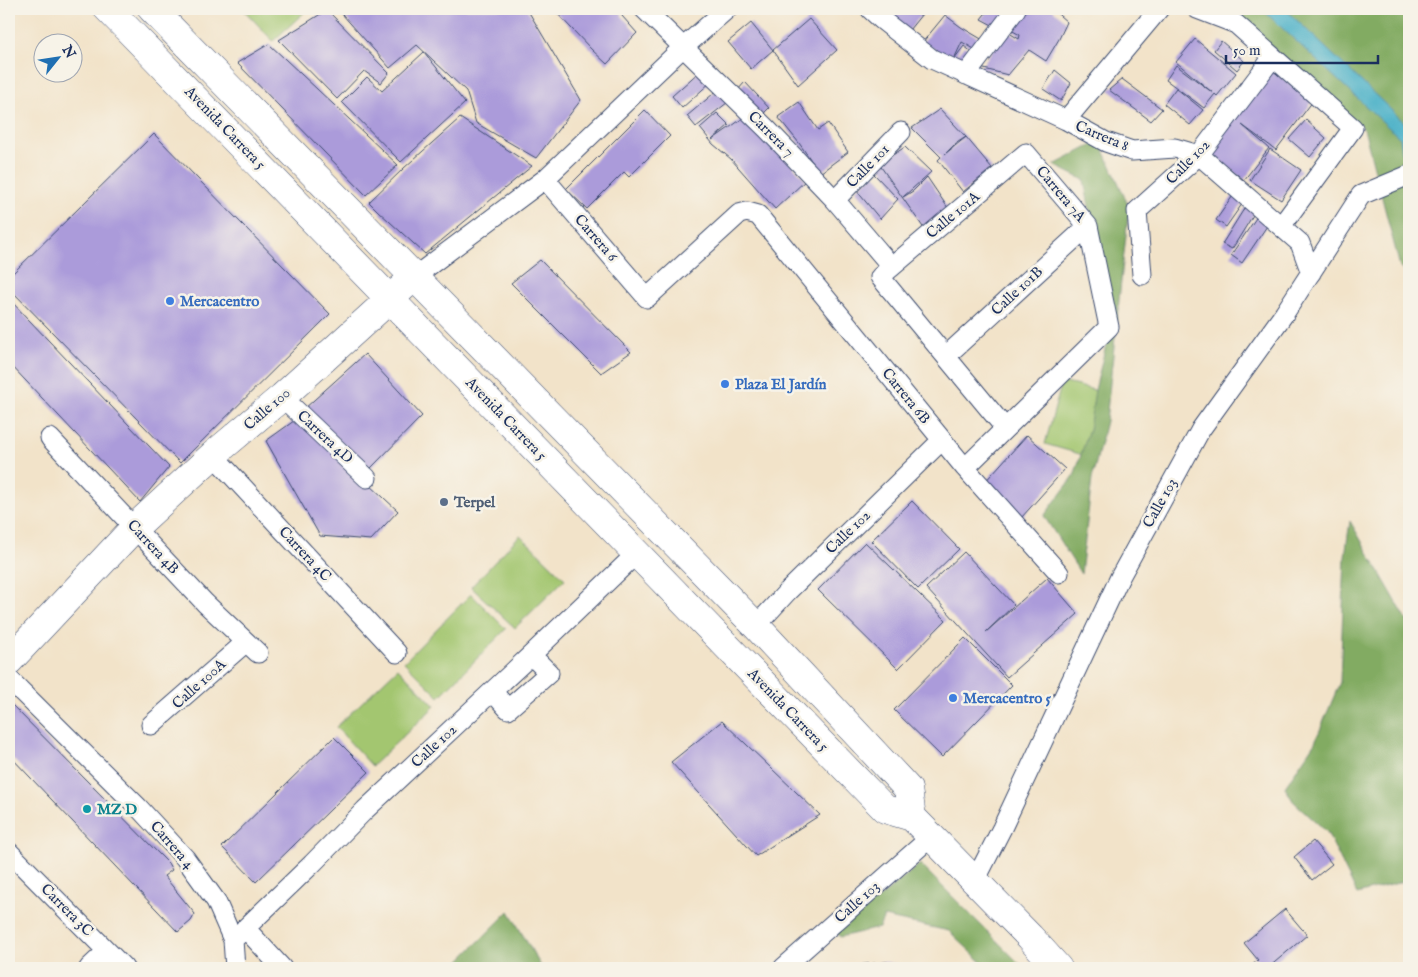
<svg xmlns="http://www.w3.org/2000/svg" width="1418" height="977" font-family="'IM FELL English',serif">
<rect width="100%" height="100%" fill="#f7f3e8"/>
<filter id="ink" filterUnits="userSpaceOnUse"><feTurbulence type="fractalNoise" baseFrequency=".02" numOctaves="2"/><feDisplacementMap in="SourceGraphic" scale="10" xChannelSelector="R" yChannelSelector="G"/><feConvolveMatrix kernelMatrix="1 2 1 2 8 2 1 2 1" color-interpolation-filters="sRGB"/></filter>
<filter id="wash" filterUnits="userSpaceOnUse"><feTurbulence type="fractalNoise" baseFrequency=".0096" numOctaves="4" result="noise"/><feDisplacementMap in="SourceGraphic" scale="20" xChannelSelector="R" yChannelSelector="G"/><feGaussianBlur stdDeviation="1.12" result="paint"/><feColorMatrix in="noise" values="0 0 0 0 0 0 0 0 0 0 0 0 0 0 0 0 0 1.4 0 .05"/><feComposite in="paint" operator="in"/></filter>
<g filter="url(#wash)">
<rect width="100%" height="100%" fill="#f2e3c9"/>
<path fill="#a3c670" stroke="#5f7a67" d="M 243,9 L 308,9 L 273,41 Z
M 1062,382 L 1098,391 L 1083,455 L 1045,444 Z
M 520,535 L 565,579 L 515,628 L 471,587 Z
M 471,594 L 506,629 L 439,697 L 404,662 Z
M 398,668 L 435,706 L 372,766 L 336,727 Z"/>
<path fill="#82ab62" stroke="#4e6d60" d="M 1227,9 L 1409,9 L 1409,275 L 1400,267 L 1364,129 Z
M 1100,141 L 1129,207 L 1106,421 L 1092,479 L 1081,574 L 1044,516 L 1074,476 L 1089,430 L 1095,390 L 1111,324 L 1084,180 L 1054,165 Z
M 1350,521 L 1409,624 L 1409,880 L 1357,894 L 1327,832 L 1293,801 L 1285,787 L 1315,742 L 1340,682 L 1345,556 Z
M 920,864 L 1024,968 L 988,968 L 949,931 L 884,917 L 879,928 L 840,937 L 837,933 Z
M 509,911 L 542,968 L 452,968 Z"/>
<path fill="#48b0c7" stroke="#327092" d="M 1249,9 L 1285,9 L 1409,127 L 1409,195 L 1400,138 L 1266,13 Z"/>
<g id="blocks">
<path fill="#ab9bda" d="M 350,9 L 527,9 L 581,100 L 536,158 L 476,123 L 466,91 L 417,45 L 390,68 L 342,14 Z
M 553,9 L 621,9 L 622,16 L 637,33 L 607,64 L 591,49 Z
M 879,9 L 914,9 L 922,14 L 905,35 Z
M 989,9 L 1011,9 L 996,27 L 981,19 Z
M 1026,9 L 1052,9 L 1067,22 L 1059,39 L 1046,61 L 1029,50 L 1008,75 L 980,68 L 1006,31 L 1019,39 L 1020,35 L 1011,30 Z
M 327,10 L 389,73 L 381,83 L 364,71 L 337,99 L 279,40 Z
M 945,15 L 961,27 L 983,40 L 976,50 L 962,42 L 954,59 L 922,43 Z
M 809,19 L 837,50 L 798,85 L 773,50 L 751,69 L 728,42 L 751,23 L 773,50 Z
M 1195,39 L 1236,73 L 1217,96 L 1215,94 L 1204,108 L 1166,80 L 1176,65 L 1213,93 L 1176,62 Z
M 1221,41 L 1244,61 L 1237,70 L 1214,50 Z
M 269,44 L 398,165 L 366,195 L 237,63 Z
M 964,46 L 973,53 L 965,65 L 954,59 Z
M 424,52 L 465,103 L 401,162 L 342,102 L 367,77 L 382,91 Z
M 701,70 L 712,81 L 682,108 L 672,96 Z
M 1055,70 L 1071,83 L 1061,101 L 1043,89 Z
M 1272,70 L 1313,101 L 1276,150 L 1242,125 L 1269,148 L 1244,180 L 1208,151 Z
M 1122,79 L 1162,109 L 1151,121 L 1109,90 Z
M 745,82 L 769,108 L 761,116 L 737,91 Z
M 720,88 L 732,99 L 696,127 L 687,116 Z
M 1176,88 L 1203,110 L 1190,125 L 1164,104 Z
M 799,102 L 818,130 L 828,123 L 848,152 L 820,173 L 799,143 L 778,117 Z
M 940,109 L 966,137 L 955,144 L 945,154 L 966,137 L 992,168 L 963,192 L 938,160 L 941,157 L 912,128 Z
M 645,110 L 670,136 L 629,177 L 624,172 L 587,209 L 566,189 Z
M 717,113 L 729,125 L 712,140 L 746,116 L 806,180 L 775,209 L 731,159 L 713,144 L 700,128 Z
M 460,118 L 532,166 L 425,254 L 378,211 L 369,202 L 404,168 Z
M 1306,120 L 1326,138 L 1310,157 L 1289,139 Z
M 154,134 L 330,314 L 180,463 L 9,288 L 9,277 Z
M 905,147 L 931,172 L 903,197 L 913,191 L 927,177 L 948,208 L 925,230 L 879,164 Z
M 1270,149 L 1301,170 L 1281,200 L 1250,180 Z
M 874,174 L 898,199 L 880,219 L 856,190 Z
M 1237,190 L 1247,197 L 1226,227 L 1216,220 Z
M 1249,201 L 1258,207 L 1232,249 L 1222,244 Z
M 1260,212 L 1271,220 L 1242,263 L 1231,255 Z
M 540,260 L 631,352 L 601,373 L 511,283 Z
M 9,299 L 169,467 L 140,502 L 9,363 Z
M 365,354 L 422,416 L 371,468 L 304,409 Z
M 298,418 L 398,511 L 371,540 L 320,536 L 266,441 Z
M 1027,435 L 1065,469 L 1021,518 L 983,484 Z
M 912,501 L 959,549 L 918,589 L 871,541 Z
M 865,542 L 946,620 L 898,669 L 818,590 Z
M 964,552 L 1014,605 L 986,632 L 1047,578 L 1078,614 L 1007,677 L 926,588 Z
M 965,638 L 1012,685 L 942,757 L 894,710 Z
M 9,702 L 168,863 L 172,870 L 164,876 L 195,914 L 191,921 L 178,932 L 9,755 Z
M 722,721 L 820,815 L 756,856 L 671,762 Z
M 334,737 L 369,772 L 256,882 L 222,847 Z
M 1313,841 L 1332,864 L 1312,880 L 1294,857 Z
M 1285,909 L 1307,935 L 1268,968 L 1249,968 L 1258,960 L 1244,943 Z
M 886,962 L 918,968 L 854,968 L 857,965 Z"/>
</g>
</g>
<g filter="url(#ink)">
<use href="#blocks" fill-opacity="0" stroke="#3b4a6e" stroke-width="1"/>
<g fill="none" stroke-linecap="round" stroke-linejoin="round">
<g stroke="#3b4a6e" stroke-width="21">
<path id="street" d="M 644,9 L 767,129 L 835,200 L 892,267
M 870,9 L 882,20 L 932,59 L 1066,120 L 1106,142 L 1132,151 L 1175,148 L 1199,155 L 1300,243 L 1311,273
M 1197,9 L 1236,24 L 1353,128 L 1282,225
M 966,75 L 1016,9
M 1066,120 L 1159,9
M 545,179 L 647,298 L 739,214 L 747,212 L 758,215 L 965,468 L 1059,573
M 835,200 L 901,132
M 1142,275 L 1137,211 L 1199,155 L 1273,57
M 414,277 L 545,179 L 677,53 L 727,9
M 946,356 L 1088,226
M 282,397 L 367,478
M 50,438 L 205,603 L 258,653
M 213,455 L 397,653
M 965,468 L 1109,327 L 1088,226 L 1026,153 L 880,277 L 1005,428
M 756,626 L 787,592 L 942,440
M 9,679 L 138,807 L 185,858 L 216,901 L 233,940 L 235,968
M 492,691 L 508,709 L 549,673 L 531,655
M 151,725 L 246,642
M 9,852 L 124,968
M 975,881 L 1002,828 L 1120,577 L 1201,429 L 1284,314 L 1361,195 L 1409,175
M 245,928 L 282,968
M 233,940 L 312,864 L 365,810 L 531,655 L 636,554
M 89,968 L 107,951
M 783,968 L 932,836"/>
</g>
<g stroke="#3b4a6e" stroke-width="29">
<path id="secondary" d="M 9,661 L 134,528 L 213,455 L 282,397 L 414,277"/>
</g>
<g stroke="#3b4a6e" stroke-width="29">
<path id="primary" d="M 108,9 L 885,809 L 912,817 L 1030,937 L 1058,968
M 152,9 L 756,626 L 908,789 L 912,817"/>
</g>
<use href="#street" stroke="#fff" stroke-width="19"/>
<use href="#secondary" stroke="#fff" stroke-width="28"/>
<use href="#primary" stroke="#fff" stroke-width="28"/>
</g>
</g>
<g fill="#3f7fe0" stroke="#f7f3e8" stroke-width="2">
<circle cx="170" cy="301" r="5"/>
<circle cx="725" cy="384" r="5"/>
<circle cx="953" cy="698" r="5"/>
</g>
<circle fill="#5c6f8a" stroke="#f7f3e8" stroke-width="2" cx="444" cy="502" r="5"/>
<circle fill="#0f9aa8" stroke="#f7f3e8" stroke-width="2" cx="87" cy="809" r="5"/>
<g text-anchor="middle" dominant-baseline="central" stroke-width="5" stroke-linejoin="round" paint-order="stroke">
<g font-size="15" fill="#1b2f5e" stroke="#f7f3e8">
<text transform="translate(225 128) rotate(46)">Avenida Carrera 5</text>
<text transform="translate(771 134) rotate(45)">Carrera 7</text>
<text transform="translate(1102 136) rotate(23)">Carrera 8</text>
<text transform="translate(1188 162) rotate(-46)">Calle 102</text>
<text transform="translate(868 166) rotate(-46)">Calle 101</text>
<text transform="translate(1061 194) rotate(50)">Carrera 7A</text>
<text transform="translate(953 215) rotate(-40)">Calle 101A</text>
<text transform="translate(596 238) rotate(49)">Carrera 6</text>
<text transform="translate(1017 291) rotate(-43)">Calle 101B</text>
<text transform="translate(906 396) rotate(51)">Carrera 6B</text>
<text transform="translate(267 409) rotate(-41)">Calle 100</text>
<text transform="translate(506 419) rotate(46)">Avenida Carrera 5</text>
<text transform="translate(325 437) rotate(43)">Carrera 4D</text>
<text transform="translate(1160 503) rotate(-61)">Calle 103</text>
<text transform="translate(848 532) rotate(-44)">Calle 102</text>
<text transform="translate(153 547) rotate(47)">Carrera 4B</text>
<text transform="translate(305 554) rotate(47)">Carrera 4C</text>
<text transform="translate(199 684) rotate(-42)">Calle 100A</text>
<text transform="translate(788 710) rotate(46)">Avenida Carrera 5</text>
<text transform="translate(434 746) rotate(-43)">Calle 102</text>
<text transform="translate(172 845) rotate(49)">Carrera 4</text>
<text transform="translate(857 902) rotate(-42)">Calle 103</text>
<text transform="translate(67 910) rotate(45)">Carrera 3C</text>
</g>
<g font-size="15" font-weight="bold" fill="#366cbe" stroke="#f7f3e8" text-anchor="start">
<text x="180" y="301">Mercacentro</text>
<text x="735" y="384">Plaza El Jardín</text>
<text x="963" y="698">Mercacentro 5</text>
</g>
<g font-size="15" font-weight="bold" fill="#4e5e75" stroke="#f7f3e8" text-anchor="start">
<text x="454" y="502">Terpel</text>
</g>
<g font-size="15" font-weight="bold" fill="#0d838f" stroke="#f7f3e8" text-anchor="start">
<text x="97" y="809">MZ D</text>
</g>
</g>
<rect width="1418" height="977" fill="none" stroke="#f7f3e8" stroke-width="30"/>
<g transform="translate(58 58) rotate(60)"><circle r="24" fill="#f7f3e8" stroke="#9fa5b1"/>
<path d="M0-4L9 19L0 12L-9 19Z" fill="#1f6fb2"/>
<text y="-8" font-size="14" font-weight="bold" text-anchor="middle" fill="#1b2f5e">N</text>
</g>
<path d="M1226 55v8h152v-8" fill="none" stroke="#1b2f5e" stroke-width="2.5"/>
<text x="1233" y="55" font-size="15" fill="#1b2f5e" stroke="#f7f3e8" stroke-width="4" paint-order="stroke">50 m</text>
</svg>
